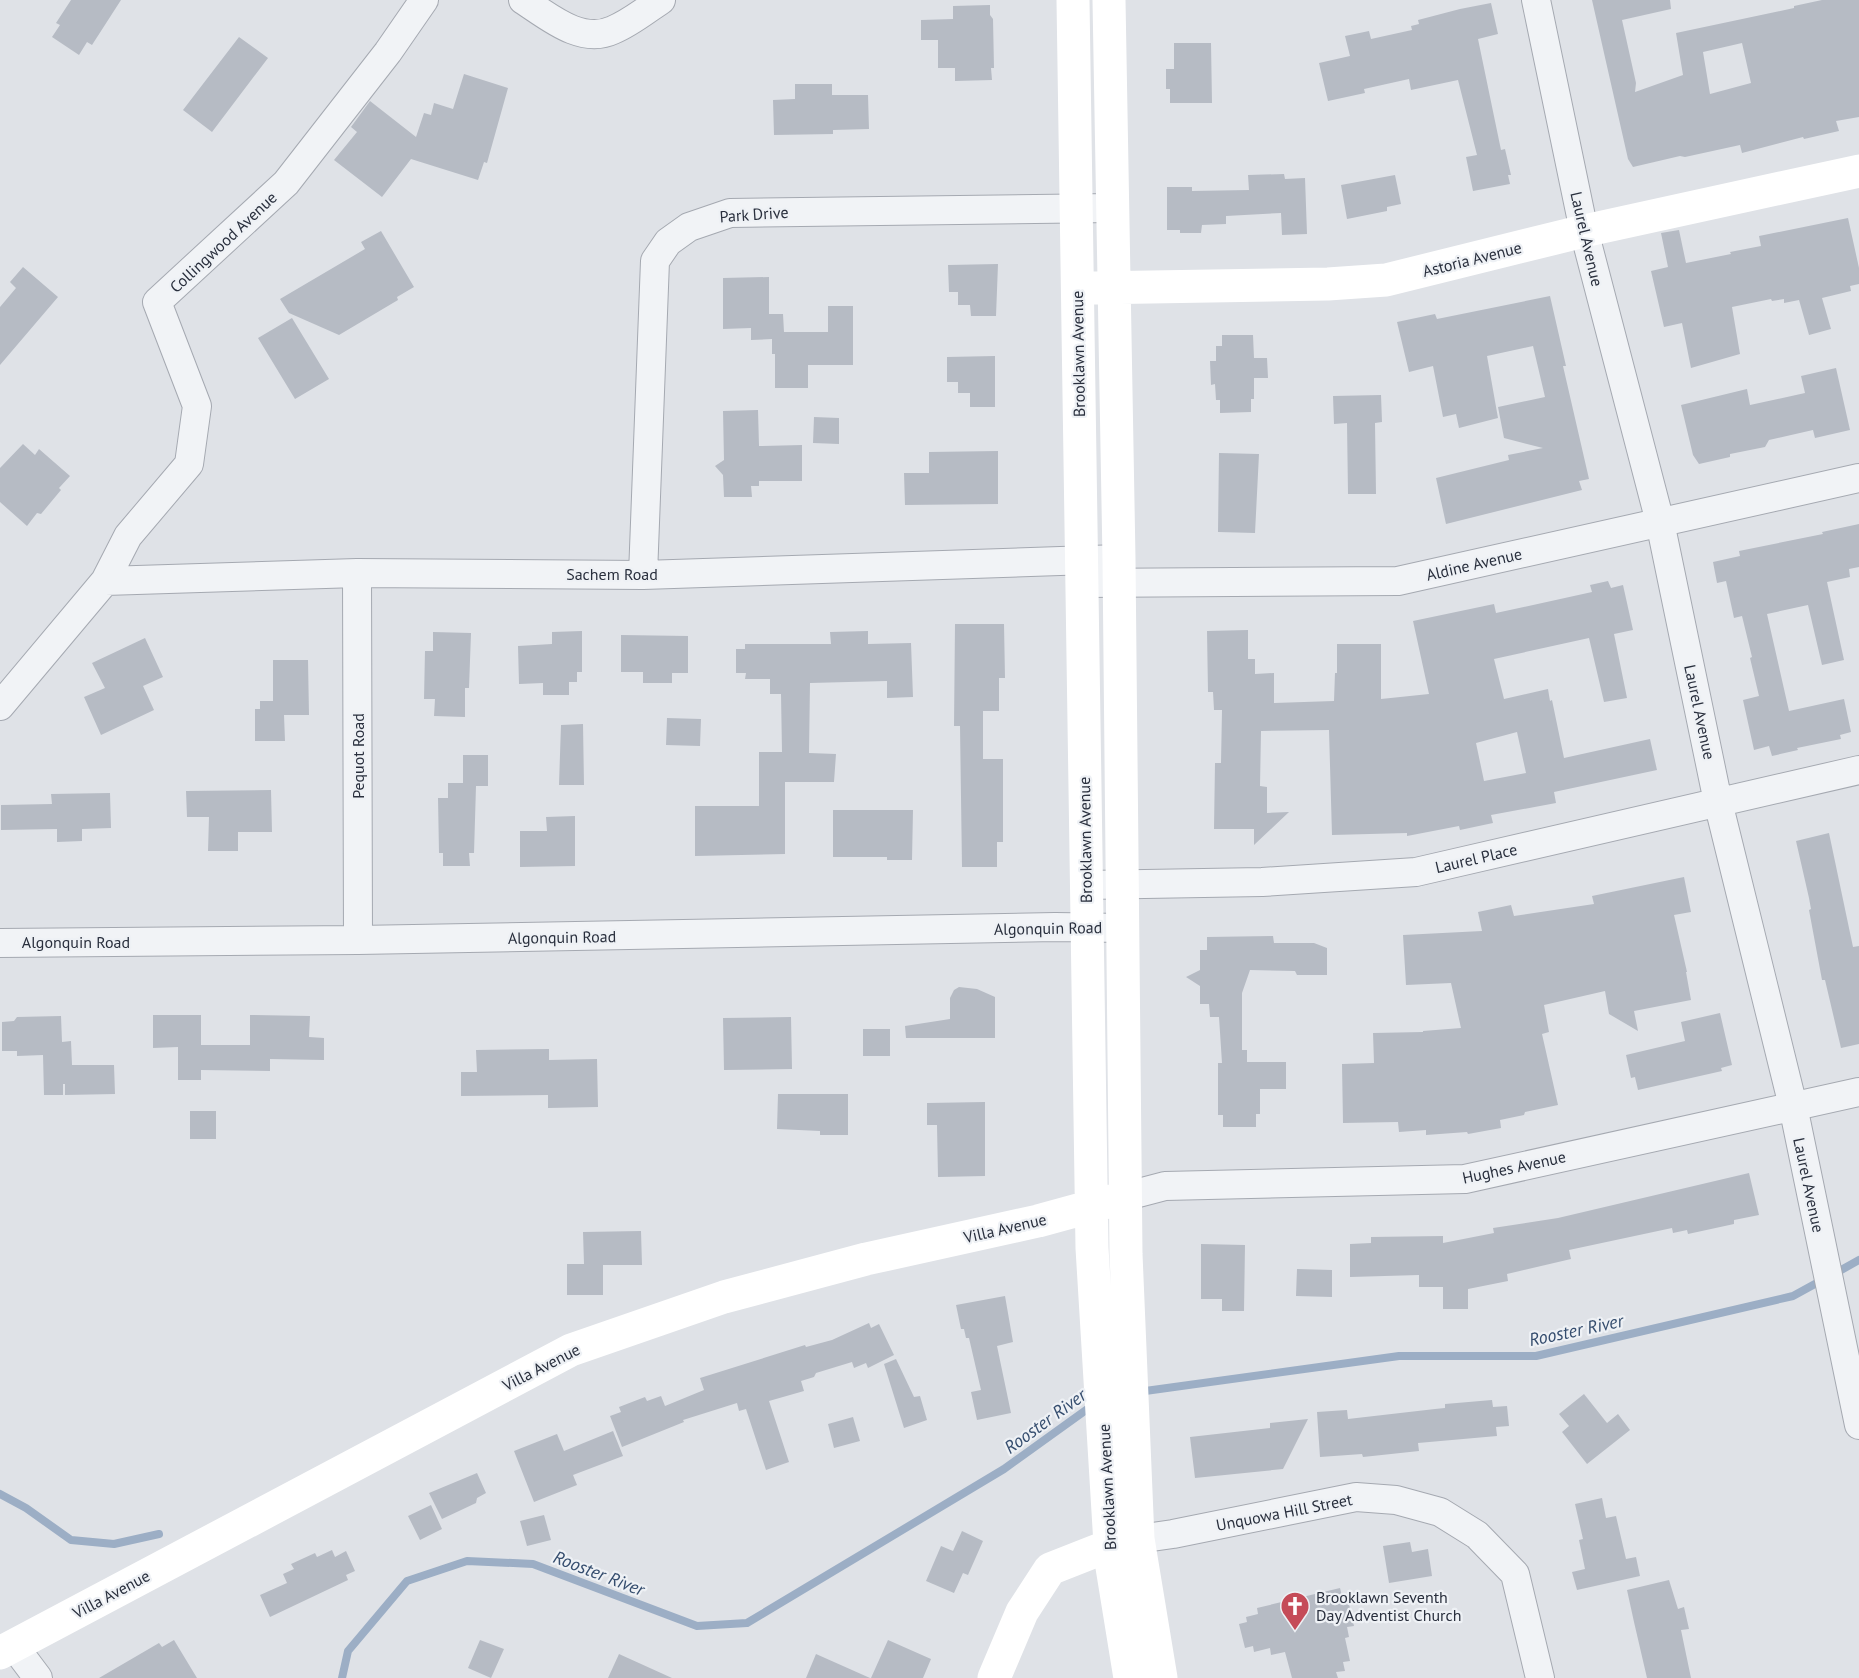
<svg xmlns="http://www.w3.org/2000/svg" width="1859" height="1678" font-family="'PT Sans',sans-serif">
<rect width="100%" height="100%" fill="#dfe2e7"/>
<g fill="none" stroke-linecap="round" stroke-linejoin="round">
<path stroke="#9caec5" stroke-width="8" d="M 1834,1274 L 1859,1260
M 1138,1392 L 1399,1356 L 1536,1356 L 1793,1296 L 1824,1279
M 0,1494 L 26,1508 L 71,1540 L 114,1544 L 159,1534
M 342,1678 L 348,1651 L 407,1581 L 467,1561 L 533,1564 L 697,1626 L 747,1623 L 1004,1469 L 1093,1405"/>
</g>
<path fill="#b6bbc4" fill-rule="evenodd" d="M 71,0 L 121,0 L 92,45 L 87,42 L 79,55 L 52,37 L 60,25 L 56,23 Z
M 1592,0 L 1670,0 L 1671,9 L 1622,20 L 1636,83 L 1635,92 L 1683,75 L 1676,33 L 1794,8 L 1794,6 L 1822,0 L 1859,0 L 1859,117 L 1836,121 L 1839,131 L 1804,139 L 1803,137 L 1742,153 L 1740,145 L 1685,157 L 1680,156 L 1633,167 L 1628,159 ZM 1742,43 L 1751,83 L 1710,94 L 1703,52 Z
M 1491,3 L 1498,34 L 1478,39 L 1501,150 L 1505,149 L 1511,175 L 1508,175 L 1510,184 L 1473,191 L 1466,157 L 1477,155 L 1458,80 L 1411,90 L 1409,79 L 1364,89 L 1365,93 L 1328,101 L 1319,63 L 1350,56 L 1345,36 L 1369,31 L 1371,39 L 1412,30 L 1411,26 L 1419,24 L 1418,20 L 1460,9 Z
M 990,5 L 990,15 L 993,19 L 994,68 L 991,68 L 992,80 L 955,81 L 955,68 L 938,68 L 938,40 L 921,40 L 921,20 L 953,19 L 953,6 Z
M 239,37 L 268,58 L 212,132 L 183,110 Z
M 1174,43 L 1211,43 L 1212,103 L 1170,103 L 1170,89 L 1166,89 L 1166,69 L 1174,69 Z
M 464,74 L 508,88 L 487,163 L 484,162 L 478,180 L 411,159 L 382,197 L 334,160 L 357,132 L 351,127 L 370,101 L 416,137 L 424,113 L 431,115 L 434,103 L 453,109 Z
M 795,84 L 832,84 L 832,95 L 868,95 L 869,129 L 833,130 L 833,134 L 774,135 L 773,100 L 795,99 Z
M 1284,174 L 1285,179 L 1305,178 L 1307,234 L 1282,235 L 1281,213 L 1226,216 L 1226,224 L 1202,225 L 1201,233 L 1180,233 L 1180,230 L 1167,230 L 1167,187 L 1192,187 L 1192,191 L 1249,190 L 1248,175 Z
M 1395,175 L 1401,204 L 1387,207 L 1387,211 L 1347,219 L 1341,185 Z
M 1848,218 L 1859,268 L 1859,284 L 1850,286 L 1851,291 L 1822,298 L 1831,329 L 1809,335 L 1799,300 L 1784,303 L 1784,299 L 1772,301 L 1771,299 L 1732,307 L 1740,354 L 1691,368 L 1682,323 L 1664,327 L 1651,271 L 1668,267 L 1661,233 L 1679,230 L 1686,263 L 1731,254 L 1730,252 L 1761,246 L 1759,236 Z
M 381,231 L 414,287 L 397,297 L 398,300 L 339,335 L 289,313 L 280,299 L 365,249 L 361,242 Z
M 998,264 L 996,316 L 971,316 L 970,305 L 958,305 L 958,292 L 949,292 L 948,265 Z
M 23,267 L 58,297 L 0,365 L 0,307 L 16,288 L 10,282 Z
M 769,277 L 769,314 L 783,314 L 784,332 L 828,332 L 828,306 L 853,306 L 853,365 L 808,365 L 808,388 L 775,388 L 775,354 L 772,354 L 772,339 L 751,340 L 751,328 L 723,329 L 723,278 Z
M 1550,296 L 1566,366 L 1563,366 L 1589,479 L 1579,481 L 1582,490 L 1446,524 L 1436,478 L 1509,460 L 1508,455 L 1543,448 L 1504,438 L 1498,407 L 1545,397 L 1533,346 L 1487,356 L 1498,418 L 1459,428 L 1456,414 L 1443,417 L 1433,366 L 1409,372 L 1397,322 L 1435,314 L 1437,319 Z
M 292,318 L 329,379 L 295,399 L 258,338 Z
M 1222,335 L 1253,335 L 1254,358 L 1267,358 L 1268,378 L 1254,378 L 1254,399 L 1251,399 L 1251,412 L 1220,413 L 1220,400 L 1216,400 L 1215,384 L 1211,385 L 1210,361 L 1216,361 L 1216,346 L 1222,346 Z
M 995,356 L 995,407 L 970,407 L 970,393 L 958,393 L 958,382 L 947,382 L 947,357 Z
M 1836,368 L 1850,430 L 1815,438 L 1813,430 L 1769,440 L 1765,447 L 1730,454 L 1730,457 L 1699,464 L 1693,455 L 1681,405 L 1747,389 L 1750,405 L 1805,393 L 1801,376 Z
M 1381,395 L 1382,422 L 1375,423 L 1376,494 L 1348,494 L 1347,423 L 1334,424 L 1333,396 Z
M 758,410 L 759,446 L 802,445 L 802,481 L 759,481 L 759,486 L 751,486 L 752,497 L 724,497 L 723,475 L 715,466 L 724,460 L 723,411 Z
M 814,417 L 839,418 L 839,444 L 813,443 Z
M 23,444 L 35,455 L 39,449 L 70,476 L 59,488 L 61,490 L 41,514 L 37,513 L 27,526 L 0,502 L 0,468 Z
M 998,451 L 998,504 L 905,505 L 904,473 L 929,473 L 929,452 Z
M 1219,453 L 1259,454 L 1255,533 L 1218,532 Z
M 1859,524 L 1859,567 L 1849,569 L 1850,577 L 1827,582 L 1844,660 L 1822,665 L 1808,605 L 1767,614 L 1789,711 L 1844,699 L 1851,732 L 1840,735 L 1841,739 L 1797,748 L 1798,750 L 1772,756 L 1769,746 L 1754,750 L 1743,700 L 1759,696 L 1750,658 L 1752,657 L 1742,616 L 1734,618 L 1726,581 L 1717,583 L 1713,562 L 1740,556 L 1739,551 L 1823,534 L 1822,532 Z
M 1608,581 L 1611,588 L 1623,585 L 1633,630 L 1614,634 L 1627,698 L 1604,702 L 1589,638 L 1494,659 L 1504,699 L 1548,689 L 1550,701 L 1552,700 L 1564,758 L 1650,739 L 1657,770 L 1554,792 L 1556,803 L 1491,815 L 1493,823 L 1460,830 L 1459,826 L 1407,836 L 1407,833 L 1332,835 L 1329,730 L 1261,731 L 1260,786 L 1267,787 L 1267,813 L 1289,812 L 1254,845 L 1254,829 L 1214,829 L 1215,763 L 1221,763 L 1222,710 L 1214,710 L 1213,692 L 1208,692 L 1207,631 L 1248,630 L 1248,659 L 1255,659 L 1255,674 L 1274,673 L 1274,703 L 1334,701 L 1335,673 L 1337,673 L 1337,644 L 1381,644 L 1381,699 L 1429,694 L 1413,621 L 1494,604 L 1496,613 L 1592,592 L 1590,585 ZM 1517,732 L 1526,773 L 1484,781 L 1476,743 Z
M 955,624 L 1004,624 L 1005,678 L 999,678 L 999,711 L 983,711 L 983,759 L 1003,759 L 1003,842 L 997,842 L 997,867 L 962,867 L 960,726 L 954,726 Z
M 582,631 L 582,672 L 577,672 L 577,682 L 569,682 L 569,695 L 543,695 L 543,683 L 519,684 L 518,646 L 552,644 L 552,632 Z
M 868,631 L 868,644 L 911,643 L 913,697 L 887,698 L 887,681 L 810,683 L 809,753 L 836,754 L 834,782 L 785,782 L 785,854 L 695,856 L 695,806 L 759,806 L 759,752 L 782,752 L 781,694 L 770,694 L 770,679 L 745,679 L 746,673 L 736,673 L 736,649 L 745,649 L 745,644 L 831,644 L 830,632 Z
M 433,632 L 471,633 L 469,688 L 465,688 L 465,717 L 434,716 L 435,699 L 424,699 L 425,651 L 433,651 Z
M 621,635 L 688,636 L 688,673 L 672,673 L 672,683 L 643,683 L 643,672 L 621,672 Z
M 145,638 L 163,677 L 143,686 L 154,710 L 101,735 L 84,697 L 105,688 L 92,663 Z
M 273,660 L 308,660 L 309,715 L 284,715 L 285,741 L 255,741 L 255,709 L 260,709 L 260,701 L 273,701 Z
M 667,718 L 701,719 L 700,746 L 666,745 Z
M 583,724 L 584,785 L 559,785 L 561,725 Z
M 463,755 L 488,755 L 488,786 L 476,786 L 474,853 L 469,853 L 470,866 L 443,866 L 443,853 L 439,853 L 438,798 L 448,798 L 448,783 L 463,783 Z
M 271,790 L 272,832 L 238,832 L 238,851 L 208,851 L 209,817 L 187,817 L 186,791 Z
M 110,793 L 111,828 L 82,829 L 82,841 L 57,842 L 57,829 L 1,830 L 1,805 L 52,804 L 51,794 Z
M 833,810 L 913,810 L 912,860 L 887,860 L 887,857 L 833,857 Z
M 575,816 L 575,866 L 520,867 L 520,831 L 547,831 L 546,817 Z
M 1829,833 L 1853,947 L 1859,946 L 1859,1044 L 1841,1048 L 1825,980 L 1822,980 L 1809,910 L 1811,909 L 1809,898 L 1796,841 Z
M 1684,877 L 1691,912 L 1674,915 L 1687,972 L 1686,972 L 1691,1000 L 1634,1011 L 1638,1031 L 1609,1014 L 1605,991 L 1544,1005 L 1549,1032 L 1542,1034 L 1558,1105 L 1525,1112 L 1524,1115 L 1500,1120 L 1501,1128 L 1468,1134 L 1467,1132 L 1426,1135 L 1426,1130 L 1399,1132 L 1398,1122 L 1343,1123 L 1342,1064 L 1374,1063 L 1373,1033 L 1423,1032 L 1423,1031 L 1461,1028 L 1451,983 L 1406,985 L 1403,935 L 1482,931 L 1478,912 L 1511,905 L 1514,916 L 1594,904 L 1592,896 Z
M 1273,936 L 1274,943 L 1314,943 L 1327,948 L 1327,975 L 1297,975 L 1295,971 L 1250,970 L 1242,993 L 1242,1050 L 1247,1050 L 1247,1062 L 1286,1062 L 1286,1089 L 1260,1089 L 1260,1114 L 1256,1114 L 1256,1127 L 1223,1127 L 1223,1115 L 1218,1115 L 1218,1063 L 1222,1063 L 1219,1017 L 1210,1017 L 1209,1004 L 1200,1004 L 1200,986 L 1186,977 L 1200,970 L 1200,950 L 1207,950 L 1207,937 Z
M 959,987 L 977,989 L 995,997 L 995,1038 L 906,1038 L 905,1026 L 950,1019 L 950,998 L 954,990 Z
M 1720,1013 L 1732,1065 L 1721,1068 L 1722,1071 L 1638,1090 L 1635,1077 L 1631,1078 L 1626,1055 L 1685,1041 L 1681,1022 Z
M 153,1015 L 201,1015 L 201,1045 L 250,1045 L 250,1015 L 310,1016 L 309,1037 L 324,1038 L 324,1060 L 270,1059 L 270,1071 L 201,1070 L 201,1080 L 178,1080 L 178,1047 L 153,1048 Z
M 61,1016 L 62,1042 L 71,1041 L 72,1065 L 114,1065 L 115,1094 L 65,1095 L 65,1084 L 63,1084 L 63,1095 L 44,1095 L 43,1055 L 17,1056 L 17,1051 L 2,1051 L 2,1022 L 14,1021 L 17,1017 Z
M 791,1017 L 792,1069 L 724,1070 L 723,1018 Z
M 863,1029 L 890,1029 L 890,1056 L 863,1056 Z
M 549,1049 L 549,1060 L 597,1059 L 598,1107 L 548,1108 L 548,1095 L 461,1096 L 461,1072 L 477,1072 L 476,1050 Z
M 778,1094 L 848,1094 L 848,1135 L 820,1135 L 820,1131 L 777,1129 Z
M 985,1102 L 985,1176 L 938,1177 L 937,1125 L 927,1125 L 927,1103 Z
M 190,1111 L 216,1111 L 216,1139 L 190,1139 Z
M 1749,1173 L 1759,1215 L 1734,1220 L 1734,1224 L 1688,1234 L 1687,1230 L 1673,1233 L 1672,1228 L 1569,1250 L 1571,1259 L 1507,1274 L 1508,1281 L 1468,1289 L 1468,1309 L 1443,1309 L 1443,1287 L 1419,1287 L 1419,1275 L 1350,1277 L 1350,1244 L 1371,1243 L 1371,1237 L 1443,1236 L 1443,1243 L 1494,1233 L 1493,1228 L 1558,1218 Z
M 641,1231 L 642,1265 L 603,1265 L 603,1295 L 567,1295 L 567,1264 L 584,1264 L 583,1232 Z
M 1201,1244 L 1245,1245 L 1244,1311 L 1222,1311 L 1222,1299 L 1201,1299 Z
M 1297,1269 L 1332,1270 L 1332,1297 L 1296,1296 Z
M 1005,1296 L 1013,1342 L 997,1346 L 1011,1413 L 977,1420 L 971,1392 L 981,1390 L 969,1338 L 966,1338 L 964,1329 L 961,1329 L 956,1305 Z
M 869,1323 L 871,1328 L 879,1324 L 894,1355 L 868,1368 L 866,1363 L 854,1368 L 852,1362 L 816,1373 L 814,1377 L 801,1381 L 804,1391 L 769,1401 L 789,1462 L 766,1470 L 746,1409 L 739,1411 L 737,1403 L 683,1420 L 684,1422 L 622,1447 L 610,1416 L 621,1412 L 619,1407 L 645,1397 L 647,1401 L 661,1396 L 665,1406 L 704,1390 L 700,1378 L 805,1345 L 806,1347 L 832,1340 Z
M 896,1359 L 914,1397 L 920,1396 L 927,1420 L 904,1428 L 884,1364 Z
M 1584,1394 L 1607,1423 L 1618,1414 L 1630,1430 L 1587,1464 L 1562,1432 L 1569,1426 L 1559,1414 Z
M 1492,1400 L 1493,1407 L 1507,1406 L 1509,1426 L 1496,1427 L 1497,1436 L 1418,1443 L 1419,1451 L 1363,1457 L 1362,1454 L 1320,1457 L 1317,1412 L 1347,1410 L 1348,1419 L 1435,1409 L 1445,1408 L 1445,1404 Z
M 853,1417 L 860,1441 L 834,1448 L 828,1424 Z
M 1308,1419 L 1283,1469 L 1195,1478 L 1190,1437 L 1270,1428 L 1270,1423 Z
M 613,1431 L 623,1456 L 573,1475 L 577,1485 L 534,1502 L 514,1451 L 557,1434 L 564,1451 Z
M 477,1473 L 486,1493 L 477,1498 L 476,1503 L 442,1519 L 429,1493 Z
M 1602,1498 L 1606,1518 L 1616,1516 L 1626,1559 L 1636,1557 L 1640,1576 L 1577,1590 L 1572,1572 L 1585,1569 L 1579,1540 L 1583,1539 L 1575,1504 Z
M 431,1505 L 442,1529 L 420,1540 L 408,1516 Z
M 544,1515 L 551,1540 L 527,1546 L 520,1521 Z
M 962,1531 L 983,1541 L 968,1575 L 963,1573 L 954,1593 L 926,1581 L 941,1546 L 953,1551 Z
M 1410,1542 L 1412,1552 L 1428,1549 L 1432,1576 L 1389,1583 L 1383,1546 Z
M 332,1550 L 335,1557 L 346,1551 L 355,1571 L 346,1575 L 348,1580 L 270,1617 L 260,1595 L 287,1583 L 283,1574 L 294,1569 L 291,1564 L 315,1553 L 317,1557 Z
M 1669,1580 L 1678,1609 L 1684,1607 L 1689,1629 L 1681,1630 L 1691,1678 L 1647,1678 L 1634,1622 L 1627,1590 Z
M 1340,1588 L 1342,1596 L 1347,1595 L 1354,1626 L 1347,1627 L 1349,1637 L 1345,1638 L 1350,1661 L 1343,1662 L 1345,1671 L 1336,1672 L 1338,1678 L 1292,1678 L 1285,1652 L 1271,1655 L 1270,1648 L 1254,1652 L 1253,1646 L 1245,1648 L 1239,1624 L 1247,1622 L 1246,1617 L 1258,1614 L 1257,1608 Z
M 174,1640 L 197,1678 L 99,1678 L 159,1643 L 162,1647 Z
M 480,1640 L 504,1649 L 491,1678 L 468,1668 Z
M 888,1640 L 931,1659 L 923,1678 L 871,1678 Z
M 619,1654 L 672,1678 L 608,1678 Z
M 816,1654 L 870,1678 L 806,1678 Z"/>
<g fill="none" stroke-linecap="round" stroke-linejoin="round">
<g stroke="#a5a9b1" stroke-width="30">
<path id="street" d="M 523,0 C 548,16 581,45 613,30 C 630,23 646,10 661,0
M 1536,0 L 1584,231 L 1660,522 L 1718,802 L 1793,1106 L 1859,1425
M 357,573 L 358,940
M 643,575 L 655,261 L 668,242 L 689,227 L 730,213 L 1112,208
M 105,581 L 357,573 L 643,575 L 1119,559
M 1081,583 L 1398,581 L 1859,478
M 0,706 L 105,581 L 128,536 L 189,464 L 197,406 L 157,302 L 286,183 L 388,52 L 424,0
M 1086,885 L 1262,882 L 1416,872 L 1859,770
M 0,943 L 358,940 L 1055,927 L 1123,928
M 1127,1196 L 1165,1186 L 1465,1179 L 1859,1092
M 1138,1539 L 1173,1534 L 1356,1497 L 1396,1500 L 1440,1512 L 1477,1535 L 1515,1574 L 1540,1678
M 14,1646 L 38,1678"/>
</g>
<use href="#street" stroke="#f1f3f6" stroke-width="28"/>
<path stroke="#fff" stroke-width="33" d="M 1073,0 L 1092,1248 L 1111,1561 L 1130,1678
M 1109,0 L 1119,559 L 1126,1254 L 1138,1539 L 1161,1678
M 1090,288 L 1328,284 L 1386,280 L 1584,231 L 1859,171
M 0,1653 L 571,1350 L 724,1297 L 866,1259 L 1038,1221 L 1111,1201
M 994,1678 L 1022,1612 L 1050,1569 L 1111,1545 L 1130,1541"/>
</g>
<defs>
<g id="church-pin" transform="scale(1.5)"><path d="M0 17L-7.5 6A9.5 9.5 0 1 1 7.5 6Z" fill="#c54b58" stroke="#eef1f5"/><path d="M-1.2-6h2.4v3.5h3.3v2.4h-3.3V6h-2.4V-.1h-3.3v-2.4h3.3Z" fill="#fff"/></g>
</defs>
<g fill-rule="evenodd">
<use href="#church-pin" x="1295" y="1606"/>
</g>
<g text-anchor="middle" dominant-baseline="central" stroke-width="4.5" stroke-linejoin="round" paint-order="stroke">
<g font-size="16" fill="#292f3d" stroke="#eef1f5">
<text transform="translate(754 214) rotate(-4)">Park Drive</text>
<text transform="translate(1587 239) rotate(77)">Laurel Avenue</text>
<text transform="translate(223 242) rotate(-43)">Collingwood Avenue</text>
<text transform="translate(1472 259) rotate(-14)">Astoria Avenue</text>
<text transform="translate(1078 354) rotate(-91)">Brooklawn Avenue</text>
<text transform="translate(1474 564) rotate(-13)">Aldine Avenue</text>
<text x="612" y="574">Sachem Road</text>
<text transform="translate(1700 712) rotate(78)">Laurel Avenue</text>
<text transform="translate(358 756) rotate(-90)">Pequot Road</text>
<text transform="translate(1085 840) rotate(-91)">Brooklawn Avenue</text>
<text transform="translate(1476 858) rotate(-13)">Laurel Place</text>
<text transform="translate(1048 928) rotate(-1)">Algonquin Road</text>
<text transform="translate(562 937) rotate(-1)">Algonquin Road</text>
<text x="76" y="942">Algonquin Road</text>
<text transform="translate(1514 1167) rotate(-12)">Hughes Avenue</text>
<text transform="translate(1809 1185) rotate(78)">Laurel Avenue</text>
<text transform="translate(1005 1228) rotate(-13)">Villa Avenue</text>
<text transform="translate(541 1367) rotate(-27)">Villa Avenue</text>
<text transform="translate(1107 1487) rotate(-93)">Brooklawn Avenue</text>
<text transform="translate(1284 1512) rotate(-11)">Unquowa Hill Street</text>
<text transform="translate(111 1594) rotate(-28)">Villa Avenue</text>
</g>
<g font-size="16" fill="#292f3d" stroke="#eef1f5" text-anchor="start">
<text x="1316" y="1597">Brooklawn Seventh<tspan x="1316" dy="18">Day Adventist Church</tspan></text>
</g>
<g font-size="18" font-style="italic" fill="#354d6e" stroke="#eef1f5">
<text transform="translate(1576 1330) rotate(-12)">Rooster River</text>
<text transform="translate(1045 1421) rotate(-36)">Rooster River</text>
<text transform="translate(599 1573) rotate(21)">Rooster River</text>
</g>
</g>
</svg>
